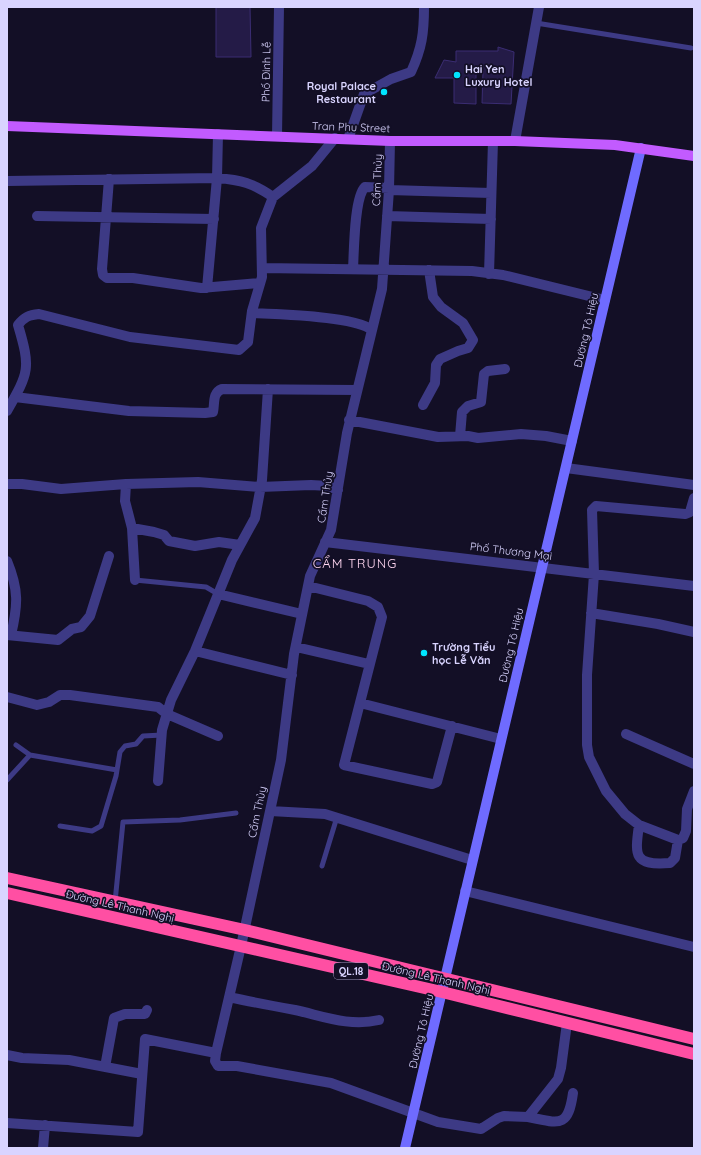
<svg xmlns="http://www.w3.org/2000/svg" width="701" height="1155" font-family="Quicksand,sans-serif">
<rect width="100%" height="100%" fill="#130f26"/>
<path fill="#241b47" stroke="#3b2d73" d="M 216,7 L 250,7 L 251,57 L 216,57 Z
M 498,47 L 514,52 L 511,104 L 482,103 L 483,71 L 476,71 L 476,104 L 454,103 L 454,78 L 435,78 L 444,60 L 456,62 L 456,51 L 498,51 Z"/>
<g fill="none" stroke-linecap="round" stroke-linejoin="round">
<path stroke="#3d3a85" stroke-width="5" d="M 536,23 L 691,48
M 135,580 L 206,587 L 218,594
M 16,745 L 30,755 L 117,770
M 7,780 L 30,755
M 60,826 L 92,831 L 101,826 L 116,776 L 120,752 L 125,746 L 136,744 L 143,736 L 162,735
M 322,866 L 337,817
M 115,902 L 123,822 L 180,820 L 236,813"/>
<path stroke="#3d3a85" stroke-width="10" d="M 277,136 L 279,7
M 348,139 L 364,94 L 391,79 L 411,72 C 422,48 424,33 424,7
M 515,141 L 539,7
M 109,179 L 102,269 L 103,275 L 107,278 L 133,278 L 201,288 L 260,283
M 7,181 L 217,178 C 241,180 253,183 273,197
M 389,190 L 491,193
M 37,216 L 214,219
M 387,216 L 491,219
M 262,268 L 472,271 L 503,275 L 605,300
M 353,269 C 354,253 354,197 365,187 L 389,188
M 489,274 L 493,141
M 207,288 L 217,178 L 218,134
M 252,313 C 277,314 355,316 372,330
M 15,397 L 129,411 L 205,413 L 213,412 C 215,403 212,393 222,389 L 357,390
M 423,405 L 435,383 L 436,365 L 440,359 L 458,351 L 468,348 L 473,340 L 463,323 L 441,307 L 433,297 L 429,270
M 7,411 C 29,372 31,369 18,325 C 24,317 29,315 39,314 L 130,337 L 239,350 L 248,342 L 252,311 L 262,277 L 261,228 L 273,197 L 312,166 L 335,138
M 349,420 L 438,437 L 468,436 L 478,438 L 521,434 L 546,436 L 572,441
M 460,436 L 462,412 L 468,406 L 481,402 L 484,374 L 488,371 L 505,369
M 566,468 L 694,485
M 7,484 L 22,484 L 61,489 L 126,484 L 198,482 L 260,487 L 311,485 L 328,486 L 338,490
M 126,484 L 125,501 L 132,528 L 135,580
M 694,498 L 690,512 L 685,514 L 596,506 L 592,510 L 594,574 L 587,675 L 587,745 L 589,757 L 606,791 L 625,814 L 639,825 L 678,840 L 683,838 L 686,831 L 687,809 L 694,791
M 132,528 L 154,532 L 164,535 L 169,541 L 195,546 L 219,542 L 240,545
M 325,542 L 694,586
M 7,561 C 19,590 18,605 11,635
M 308,586 L 368,601 L 378,607 L 382,617 L 344,765 L 432,784 L 437,782 L 452,726
M 218,594 L 302,614
M 591,613 L 658,624 L 694,632
M 7,635 L 58,640 L 72,629 L 81,627 L 90,616 L 109,556
M 296,647 L 369,664
M 195,651 L 292,675
M 7,697 L 37,705 L 49,702 L 60,695 L 70,695 L 158,707 L 167,714 L 218,736
M 360,703 L 501,739
M 626,734 L 694,764
M 158,781 L 162,730 L 171,700 L 195,651 L 232,560 L 255,518 L 262,480 L 268,389
M 270,811 L 325,814 L 472,860
M 639,825 C 635,855 633,866 670,863 L 675,858 L 678,840
M 465,891 L 694,947
M 229,997 C 251,1002 273,1006 295,1010 C 323,1016 349,1027 379,1020
M 216,1053 L 215,1061 L 218,1066 L 237,1066 L 331,1083 L 438,1122 L 481,1129 L 498,1118 L 504,1116 L 528,1117 L 558,1079 L 561,1068 L 567,1023
M 7,1055 L 22,1058 L 69,1060 L 142,1074
M 105,1067 L 114,1018 L 125,1014 L 145,1014 L 147,1010
M 528,1117 C 559,1123 568,1129 573,1093
M 7,1123 L 138,1132 L 145,1039 L 216,1053 L 241,946 L 281,760 L 294,654 L 310,576 L 331,530 L 347,433 L 382,289 L 389,190 L 390,141
M 43,1148 L 45,1125"/>
<path stroke="#6f6bff" stroke-width="10" d="M 405,1148 L 641,148"/>
<path stroke="#c25bff" stroke-width="10" d="M 7,126 L 390,141 L 515,141 L 615,145 L 694,156"/>
<path stroke="#ff4fa3" stroke-width="12" d="M 7,878 L 245,930 L 694,1039
M 7,893 L 442,992 L 694,1054"/>
</g>
<g fill="#00e5ff" stroke="#130f26" stroke-width="1.5">
<circle cx="457" cy="75" r="4"/>
<circle cx="384" cy="92" r="4"/>
<circle cx="424" cy="653" r="4"/>
</g>
<g text-anchor="middle" dominant-baseline="central" stroke-width="3.5" stroke-linejoin="round" paint-order="stroke">
<rect fill="#130f26" stroke="#9e99be" stroke-width="1" x="334" y="963" width="34" height="16" rx="3"/>
<g font-size="10" font-weight="bold" fill="#d9d4ff">
<text x="351" y="971">QL.18</text>
</g>
<g font-size="11" font-weight="bold" fill="#d9d4ff" stroke="#130f26" text-anchor="start">
<text x="465" y="69">Hai Yen<tspan x="465" dy="13">Luxury Hotel</tspan></text>
<text x="376" y="86" text-anchor="end">Royal Palace<tspan x="376" dy="13">Restaurant</tspan></text>
<text x="432" y="647">Trường Tiểu<tspan x="432" dy="13">học Lễ Văn</tspan></text>
</g>
<g font-size="11" fill="#d9d4ff" stroke="#130f26">
<text transform="translate(266 72) rotate(-89)">Phố Đinh Lễ</text>
<text transform="translate(351 127) rotate(2)">Tran Phu Street</text>
<text transform="translate(377 180) rotate(-88)">Cẩm Thủy</text>
<text transform="translate(586 330) rotate(-77)">Đường Tô Hiệu</text>
<text transform="translate(325 497) rotate(-81)">Cẩm Thủy</text>
<text transform="translate(511 551) rotate(7)">Phố Thương Mại</text>
<text transform="translate(511 645) rotate(-77)">Đường Tô Hiệu</text>
<text transform="translate(257 812) rotate(-78)">Cẩm Thủy</text>
<text transform="translate(120 906) rotate(13)">Đường Lê Thanh Nghị</text>
<text transform="translate(436 978) rotate(13)">Đường Lê Thanh Nghị</text>
<text transform="translate(421 1031) rotate(-77)">Đường Tô Hiệu</text>
</g>
<g font-size="13" letter-spacing="1" fill="#ffd6f0" stroke="#130f26">
<text x="355" y="563">CẨM TRUNG</text>
</g>
</g>
<rect width="701" height="1155" fill="none" stroke="#d9d4ff" stroke-width="16"/>
</svg>
